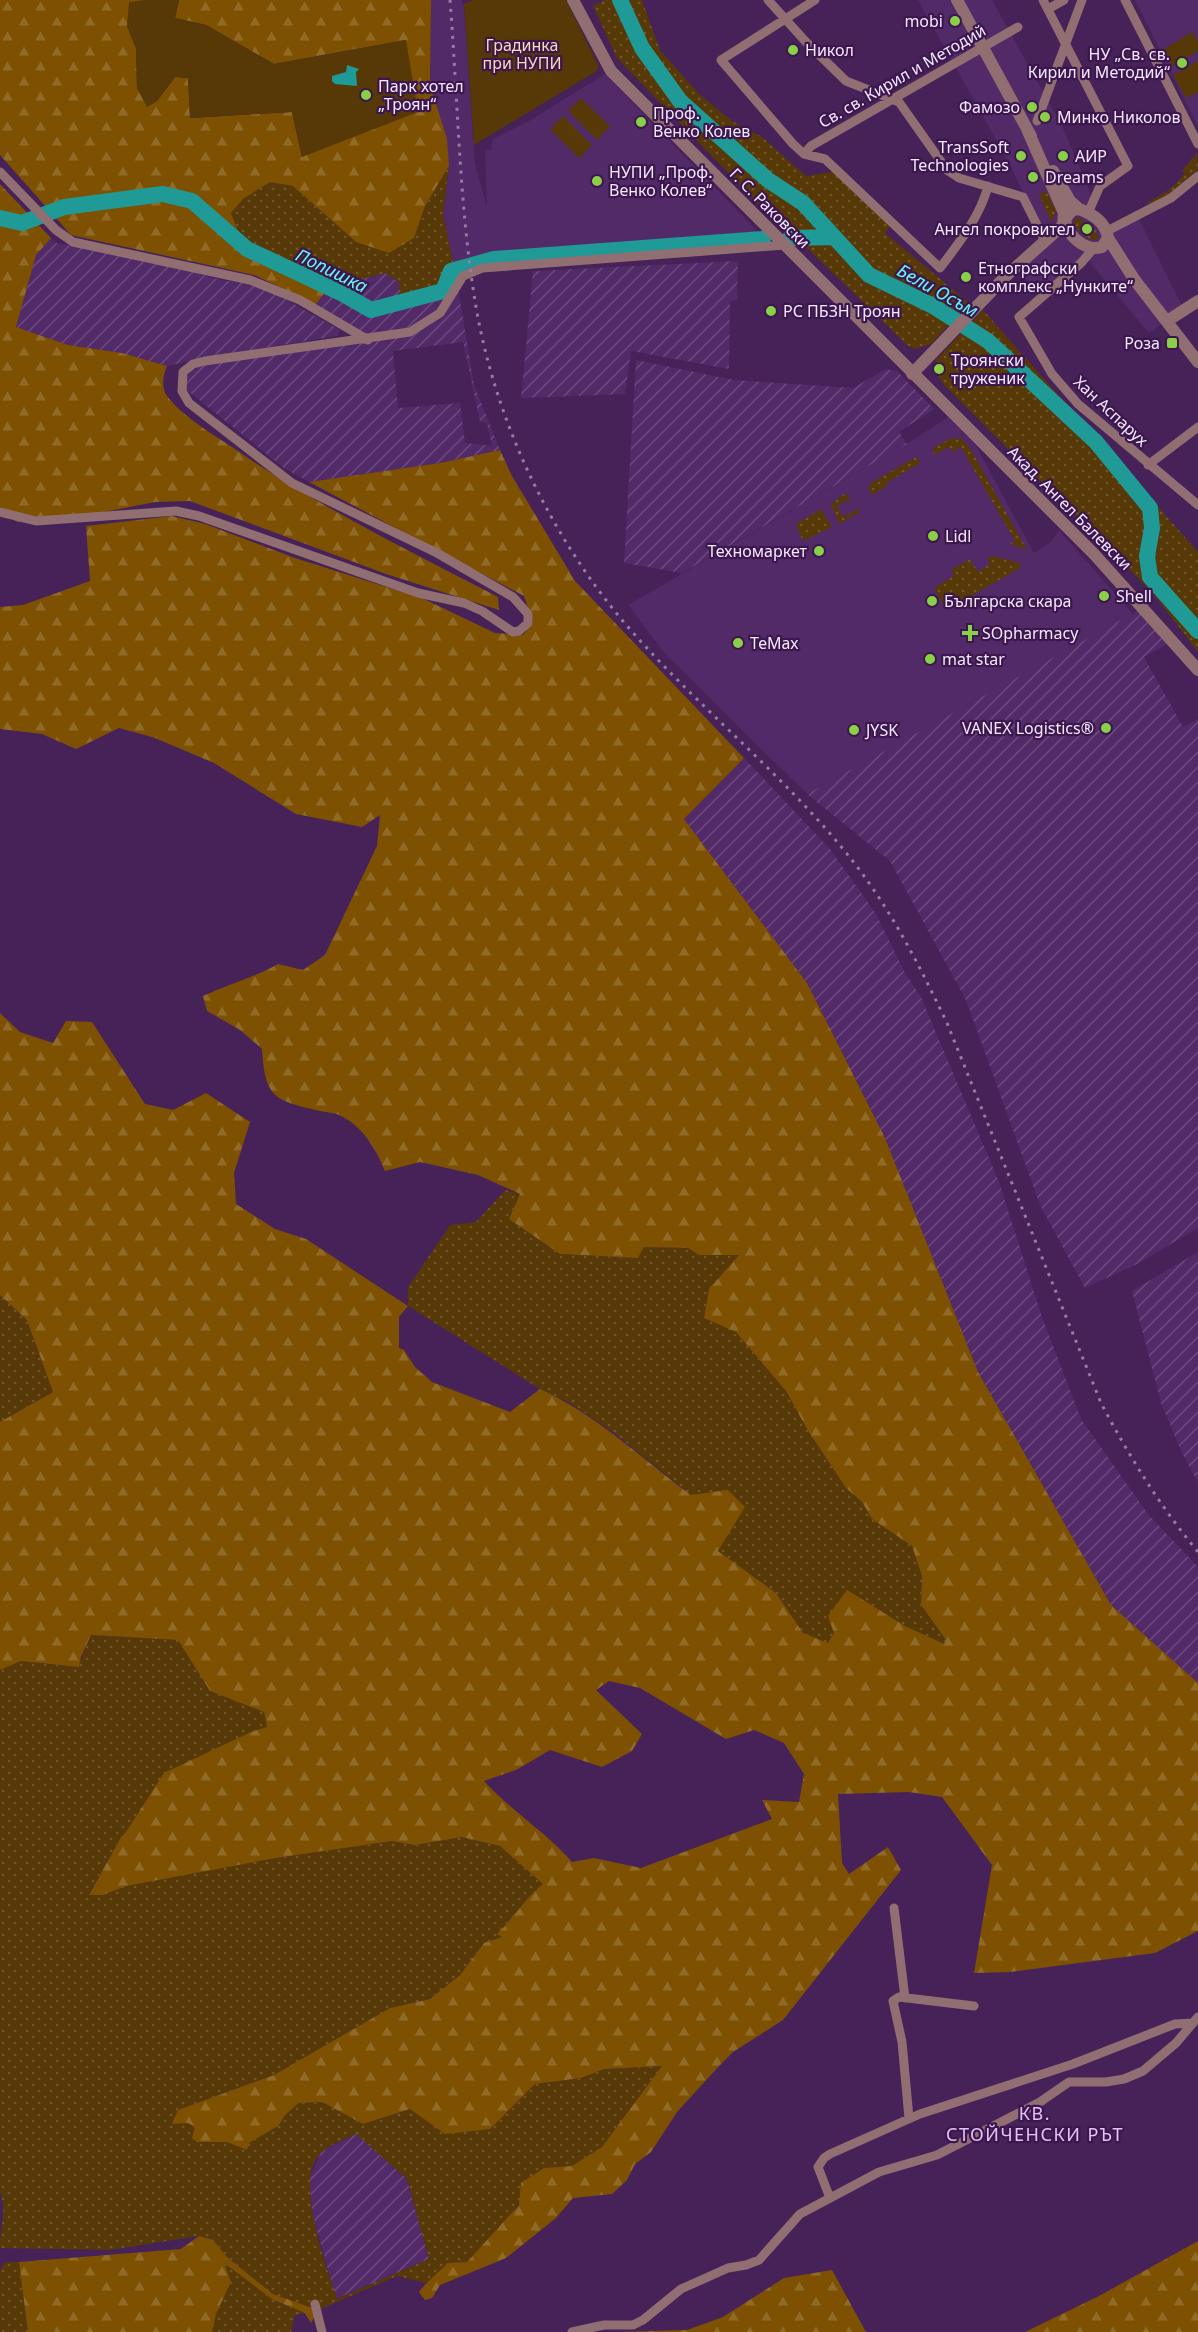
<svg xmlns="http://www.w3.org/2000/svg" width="1198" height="2332" font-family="'Noto Sans',sans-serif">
<defs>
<pattern id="industrial-furrows" width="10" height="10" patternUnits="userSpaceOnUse" patternTransform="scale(1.5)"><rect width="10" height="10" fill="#532a68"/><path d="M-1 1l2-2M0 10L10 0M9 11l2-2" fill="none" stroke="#6c497e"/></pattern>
<pattern id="grass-dots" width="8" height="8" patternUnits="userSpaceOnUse" patternTransform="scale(1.5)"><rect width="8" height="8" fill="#573807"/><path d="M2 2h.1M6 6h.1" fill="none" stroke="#70552c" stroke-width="1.8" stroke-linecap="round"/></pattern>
<pattern id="forest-firs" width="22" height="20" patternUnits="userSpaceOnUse" patternTransform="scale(1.5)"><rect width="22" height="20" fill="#7d5101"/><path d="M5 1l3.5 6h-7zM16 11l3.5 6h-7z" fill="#906a27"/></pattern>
</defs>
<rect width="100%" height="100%" fill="#462259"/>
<path fill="#532a68" d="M 431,0 L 461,0 L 464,7 L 475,164 L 487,207 L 485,150 L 491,150 L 493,139 L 527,122 L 605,74 L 762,236 L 728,235 L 488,257 L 488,268 L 456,276 L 443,214 L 449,166 L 430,85 Z
M 918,0 L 992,0 L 1062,126 L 1093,199 L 1091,212 L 1110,232 L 1138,217 L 1183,308 L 1149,333 L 1087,259 L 1049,292 L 1037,280 L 1029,283 L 1017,271 L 1045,238 L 1007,159 Z
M 1135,0 L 1198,0 L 1198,127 Z
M 948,417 L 976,446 L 1034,553 L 1051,542 L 1059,530 L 1133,614 L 807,794 L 665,654 L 628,605 L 907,444 Z"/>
<path fill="url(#industrial-furrows)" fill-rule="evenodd" d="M 51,238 L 56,243 L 148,260 L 222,280 L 254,285 L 278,295 L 340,330 L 337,336 L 208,357 L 167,366 L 122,353 L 68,345 L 16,327 L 36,254 Z
M 738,261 L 737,298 L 730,302 L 729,369 L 631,351 L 625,394 L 521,398 L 533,271 Z
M 386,273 L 399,282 L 400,299 L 435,291 L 456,276 L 474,385 L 500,450 L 440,463 L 309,482 L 284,468 L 184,388 L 185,374 L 200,366 L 350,339 L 362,333 L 316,304 L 329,287 ZM 463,342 L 480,422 L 487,424 L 492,446 L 465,443 L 460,403 L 398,408 L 393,351 Z
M 636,360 L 734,380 L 853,388 L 886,369 L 897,371 L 934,409 L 899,432 L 907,444 L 682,573 L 624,563 Z
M 1139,610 L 1169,643 L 1144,657 L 1183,727 L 1198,719 L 1198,1228 L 1137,1264 L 1085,1288 L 1040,1205 L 966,1000 L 890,861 L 807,794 Z
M 744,758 L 830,849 L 876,914 L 905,973 L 921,997 L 999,1182 L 1042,1317 L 1081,1419 L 1148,1514 L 1198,1567 L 1198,1683 L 1111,1605 L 978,1372 L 885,1138 L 807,983 L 684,819 Z
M 1198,1252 L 1198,1483 L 1182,1453 L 1161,1403 L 1132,1291 Z
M 356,2133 L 407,2179 L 429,2259 L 336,2299 L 312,2213 L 309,2179 L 321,2152 Z"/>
<path fill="url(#grass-dots)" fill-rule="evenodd" d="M 605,0 L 642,0 L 660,50 L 699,94 L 732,121 L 762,137 L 806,176 L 838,171 L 892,223 L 885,233 L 969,303 L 931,344 L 915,349 L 907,345 L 804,245 L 775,221 L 617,58 L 593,6 Z
M 1197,153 L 1198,169 C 1183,183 1164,201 1144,205 L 1169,190 L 1185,174 L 1182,171 Z
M 449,166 L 443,214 L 456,276 L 435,291 L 399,300 L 399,282 L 386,273 L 329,287 L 241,240 L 231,213 L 243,199 L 270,182 L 293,186 L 356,242 L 414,238 L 425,206 Z
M 1046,191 L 1056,210 L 1052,223 L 1039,195 Z
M 1078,218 L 1094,227 L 1099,239 C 1088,243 1077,231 1073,221 Z
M 983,310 L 1198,552 L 1198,652 L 1152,592 L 945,386 L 938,376 L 942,369 L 935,361 Z
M 961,438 L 970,448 L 1027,550 L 1010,544 L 1015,541 L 961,447 L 952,452 L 949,447 L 934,455 L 933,448 L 949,439 Z
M 916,457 L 920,463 L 886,483 L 887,486 L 872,495 L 868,488 L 871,483 Z
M 846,493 L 850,499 L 837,506 L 843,517 L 858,509 L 860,512 L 839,524 L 831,504 Z
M 821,509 L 832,527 L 803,541 L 796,524 Z
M 993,556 L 1020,563 L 1020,568 L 946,610 L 934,588 L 954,576 L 951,570 L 970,559 L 978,572 L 990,564 L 987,558 Z
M 505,1190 L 520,1194 L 509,1219 L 560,1254 L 638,1258 L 644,1247 L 688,1248 L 699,1255 L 739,1255 L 709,1289 L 704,1318 L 736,1332 L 786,1391 L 807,1429 L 846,1488 L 862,1502 L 872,1519 L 912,1546 L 922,1576 L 921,1605 L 946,1640 L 944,1645 L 905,1626 L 834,1633 L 828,1644 L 803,1633 L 776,1593 L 718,1551 L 726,1535 L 691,1495 L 613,1432 L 570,1403 L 540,1389 L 408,1306 L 408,1287 L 450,1225 L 476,1222 Z
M 0,1295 L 27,1320 L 53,1392 L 0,1422 Z
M 91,1635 L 178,1640 L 210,1691 L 264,1712 L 267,1727 L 251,1732 L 121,1837 L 89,1894 L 103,1895 L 125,1886 L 276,1858 L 392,1841 L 415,1845 L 462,1837 L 500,1846 L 543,1884 C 525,1898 515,1918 498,1934 L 503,1937 L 484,1943 L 460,1975 L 430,1999 L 390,2008 L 274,2075 L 178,2110 L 195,2127 L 193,2138 L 197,2142 L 227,2142 L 247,2150 L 248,2143 L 278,2126 L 286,2114 L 299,2103 L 322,2102 L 363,2124 L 411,2109 L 445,2134 L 506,2113 L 535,2084 L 581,2078 L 604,2069 L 663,2066 L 602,2147 L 572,2166 L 544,2168 L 506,2221 L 467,2262 L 447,2263 L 436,2277 L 426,2283 L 397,2276 L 318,2310 L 273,2294 L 228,2258 L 213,2240 L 199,2236 L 110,2250 L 0,2248 C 0,2228 7,2210 0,2192 L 0,1670 L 21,1661 L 78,1667 ZM 356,2134 L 407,2179 L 429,2259 L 337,2299 C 327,2267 291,2175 323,2151 C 332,2144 346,2139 356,2134 Z
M 5,2262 L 19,2262 L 28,2332 L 0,2332 L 0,2270 Z
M 223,2262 L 272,2299 L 305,2313 L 295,2315 L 291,2332 L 212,2332 L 216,2314 L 231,2282 Z"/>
<path fill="url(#forest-firs)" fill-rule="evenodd" d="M 0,0 L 145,0 L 127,26 L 136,48 L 137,88 L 147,106 L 157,101 L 175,77 L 188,78 L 190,118 L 292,112 L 302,157 L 406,40 L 274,64 L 206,25 L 175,18 L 179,0 L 431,0 L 430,85 L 447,139 L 449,166 L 425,206 L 414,238 L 389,253 L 356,242 L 293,186 L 270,182 L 243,199 L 231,213 L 241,240 L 329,287 L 316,304 L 254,275 L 71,235 L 0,155 Z
M 0,184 L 51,238 L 36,255 L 16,327 L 68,345 L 122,353 L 167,366 C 163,375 161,388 167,396 C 181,415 212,434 232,447 C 315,505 408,550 498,597 L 499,610 L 386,574 L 190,501 L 155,502 L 63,520 L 17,522 L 0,512 Z
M 728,235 L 762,236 L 765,240 L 762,244 L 488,268 L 488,257 Z
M 500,450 L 512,476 L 575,581 L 744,758 L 684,819 L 807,983 L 885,1138 L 978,1372 L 1111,1605 L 1198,1683 L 1198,1931 L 1155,1953 L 1011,1972 L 974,1973 L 992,1865 L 942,1797 L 909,1792 L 838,1794 L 842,1863 L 849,1874 L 888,1847 L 901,1870 L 783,2020 L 733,2052 L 720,2065 L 677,2112 L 651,2152 L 635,2164 L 627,2180 L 612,2194 L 573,2198 L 556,2218 L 506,2258 L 440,2285 L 432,2298 L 425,2300 L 419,2292 C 427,2281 438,2274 447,2263 L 467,2262 L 519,2205 L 521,2183 L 544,2168 L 572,2166 L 602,2147 L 662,2066 L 604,2069 L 581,2078 L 535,2084 L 490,2129 L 445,2134 L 410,2109 L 363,2124 L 322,2102 L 299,2103 L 286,2114 L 278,2126 L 249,2143 L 247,2150 L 227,2142 L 197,2142 L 192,2138 L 195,2127 L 188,2123 L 172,2124 L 178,2110 L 274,2075 L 390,2008 L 430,1999 L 460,1975 L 484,1943 L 502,1937 L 497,1934 C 514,1918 525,1898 543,1884 L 500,1846 L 462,1837 L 415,1845 L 392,1841 L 276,1858 L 126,1886 L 103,1895 L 89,1895 L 121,1837 L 126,1832 L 164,1773 L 251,1732 L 267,1727 L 264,1712 L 210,1691 L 178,1640 L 91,1635 L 81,1657 L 79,1667 L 21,1661 L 0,1670 L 0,1422 L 53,1392 L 27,1320 L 0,1295 L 0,1013 L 20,1032 L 53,1043 L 66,1021 L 92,1022 L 145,1104 L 173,1110 L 206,1093 L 250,1122 L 234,1173 L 236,1204 L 275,1229 L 306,1239 L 408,1306 L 399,1317 L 399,1348 L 404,1350 L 415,1367 L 432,1382 L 510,1412 L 540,1389 C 597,1415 641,1458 691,1495 L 728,1490 L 745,1507 L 718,1551 L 776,1593 L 803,1633 L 828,1643 L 834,1633 L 828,1616 L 847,1590 L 905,1626 L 944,1644 L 946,1640 L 921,1605 L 922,1576 L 912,1546 L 872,1519 L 862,1502 L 846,1488 L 807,1429 L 786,1391 L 736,1332 L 704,1318 L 709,1289 L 739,1255 L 699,1255 L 688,1248 L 644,1247 L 638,1258 L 560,1254 L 509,1219 L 520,1194 L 478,1175 L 420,1162 L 385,1171 C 376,1149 363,1126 339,1115 C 332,1112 323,1112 316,1110 C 272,1100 265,1095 262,1049 L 240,1030 L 207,1011 L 203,996 C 228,984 254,978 278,964 L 303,970 L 325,955 L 377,846 L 380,815 L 362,827 L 296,814 L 214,763 L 155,738 L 119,728 L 76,749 L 42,734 L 0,729 L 0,607 L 23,605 L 90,581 L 86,526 L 172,516 L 205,524 L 295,558 L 424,599 L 495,633 L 523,635 L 533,622 L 524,596 L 309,482 L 440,463 ZM 609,1681 L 640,1688 L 726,1739 L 754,1730 L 784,1743 L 804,1774 L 799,1802 L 762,1800 L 772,1819 L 641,1868 L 594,1858 L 572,1862 C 546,1832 511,1811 484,1781 L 516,1770 L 550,1750 L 602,1767 L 632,1751 L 642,1734 L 596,1690 Z
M 199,2236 L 213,2240 L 228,2258 L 273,2294 L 318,2310 L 311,2323 L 305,2313 L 272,2299 L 224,2263 L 231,2282 L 216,2314 L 212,2332 L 28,2332 L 19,2262 L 181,2249 Z
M 1198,2241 L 1198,2332 L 1025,2332 L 1099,2296 Z
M 832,2270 L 866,2332 L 619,2332 L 687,2330 L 723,2317 L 784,2278 Z"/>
<path fill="#573807" d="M 145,0 L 179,0 L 175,18 L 206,25 L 274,64 L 406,40 L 418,112 L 302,157 L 292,112 L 190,118 L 188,78 L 175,77 L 157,101 L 147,107 L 137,88 L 136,48 L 127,26 L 129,2 Z
M 473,0 L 566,0 L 599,67 L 595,72 L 474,145 L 464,4 Z
M 1192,32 L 1198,42 L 1198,51 L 1173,66 L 1163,50 Z
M 1198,61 L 1198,92 L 1186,98 L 1173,75 Z
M 581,98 L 610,126 L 597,140 L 568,111 Z
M 563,116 L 592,145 L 579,158 L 550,129 Z"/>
<path fill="#1f9a97" d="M 347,65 L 359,69 L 356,72 L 357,86 L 335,84 L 332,81 L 332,76 L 346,72 Z"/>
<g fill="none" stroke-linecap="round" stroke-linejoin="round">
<path stroke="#1f9a97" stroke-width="16" d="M 620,0 L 642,48 L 680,101 L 768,180 L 803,203 L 869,275 L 933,306 L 988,341 L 1096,442 L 1150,508 L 1152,528 L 1147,556 L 1150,577 L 1198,631
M 0,218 L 22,223 L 64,207 L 163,194 L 192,201 L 247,249 L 343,294 L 371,310 L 443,291 L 451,271 L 494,259 L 763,239
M 790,238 L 834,237"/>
<path stroke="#916e71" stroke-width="9" d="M 768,0 L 806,42 L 846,81 L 899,102 L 947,170 L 959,178 L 1023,197 L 1045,241
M 815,0 L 721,60 L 793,144 L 804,154 L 825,159 L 940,268 C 959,243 980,217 988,186
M 1043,0 L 1128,166 L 1100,186 L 1088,213
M 1125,0 L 1198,144
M 1048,9 L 1064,0
M 1037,121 L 1082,0
M 804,154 L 811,146 L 1018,27
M 0,172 L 56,230 L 73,242 L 250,280 L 300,300 L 368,340
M 1107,231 L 1171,198 L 1198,176
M 1093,249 L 1081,263 L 1019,317 L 1052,374 L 1078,404 L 1198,505
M 1148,465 L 1198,427
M 0,512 L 36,521 L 176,511 L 199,516 L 418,593 L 464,603 L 482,611 L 513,632 L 519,631 L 528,623 L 528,614 L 513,597 L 437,553 L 292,483 L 189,403 L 182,391 L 183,372 L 193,364 L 205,361 L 410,332 L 440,313 L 463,276 L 482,268 L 785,245
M 894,1908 L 905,1998
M 909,2118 L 902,2042 L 893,2001 L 899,1997 L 974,2006
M 830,2198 L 818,2167 L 824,2158 L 830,2154 L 920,2114 L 1073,2064 L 1175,2024 L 1193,2023
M 315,2304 L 322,2332
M 572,2332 L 604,2325 L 633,2325 L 643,2320 L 681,2289 L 728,2268 L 746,2265 L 759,2260 L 800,2214 L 879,2172 L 937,2155 L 1040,2102 L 1069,2082 L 1106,2082 L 1124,2079 L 1143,2071 L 1176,2043 L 1198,2017"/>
<path stroke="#916e71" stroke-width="12" d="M 573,0 L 611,71 L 1094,554 L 1198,670
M 957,0 L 1031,136
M 1053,171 L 1070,201 L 1079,209
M 1079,209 C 1093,214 1106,223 1108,238 L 1102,247 C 1085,252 1066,235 1065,219 L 1072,210 Z
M 1108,238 L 1134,279 L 1198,362
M 1167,321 L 1198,301
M 912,374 L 1006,276 L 1063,225 L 1064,213 L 1027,129"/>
<path stroke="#967ca4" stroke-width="3" stroke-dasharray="3 6" stroke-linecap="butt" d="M 450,0 C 458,100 459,202 475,301 C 494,417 547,530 622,620 C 695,706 786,775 855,864 C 893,913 920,967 947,1023 L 1101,1403 C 1129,1456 1160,1506 1198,1552"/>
</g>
<g fill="#89cf48" stroke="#3c174e" stroke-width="2">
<circle cx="955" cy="21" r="6"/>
<circle cx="793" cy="50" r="6"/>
<circle cx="1182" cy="63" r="6"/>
<circle cx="366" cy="95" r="6"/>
<circle cx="1032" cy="107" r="6"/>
<circle cx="1045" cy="117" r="6"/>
<circle cx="641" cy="122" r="6"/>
<circle cx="1021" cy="156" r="6"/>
<circle cx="1063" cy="156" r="6"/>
<circle cx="1033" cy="177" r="6"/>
<circle cx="597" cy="181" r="6"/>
<circle cx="1087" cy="229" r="6"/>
<circle cx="966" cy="277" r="6"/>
<circle cx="771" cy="311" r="6"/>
<rect x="1166" y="337" width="12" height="12" rx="3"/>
<circle cx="939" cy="369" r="6"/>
<circle cx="933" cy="536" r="6"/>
<circle cx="819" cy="551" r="6"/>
<circle cx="1104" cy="596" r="6"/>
<circle cx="932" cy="601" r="6"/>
<path d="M967 624h6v6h6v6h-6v6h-6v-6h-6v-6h6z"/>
<circle cx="738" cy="643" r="6"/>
<circle cx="930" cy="659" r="6"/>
<circle cx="1106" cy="728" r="6"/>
<circle cx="854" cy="730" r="6"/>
</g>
<g text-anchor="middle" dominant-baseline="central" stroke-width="4.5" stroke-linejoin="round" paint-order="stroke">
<g font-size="16" fill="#f5e8fd" stroke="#3c174e" text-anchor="start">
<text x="943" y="21" text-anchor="end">mobi</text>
<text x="805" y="50">Никол</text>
<text x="1170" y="54" text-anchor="end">НУ „Св. св.<tspan x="1170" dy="18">Кирил и Методий“</tspan></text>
<text x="378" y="86">Парк хотел<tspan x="378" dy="18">„Троян“</tspan></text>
<text x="1020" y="107" text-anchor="end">Фамозо</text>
<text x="653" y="113">Проф.<tspan x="653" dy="18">Венко Колев</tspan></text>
<text x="1057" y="117">Минко Николов</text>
<text x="1009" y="147" text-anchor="end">TransSoft<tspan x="1009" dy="18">Technologies</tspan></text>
<text x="1075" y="156">АИР</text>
<text x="609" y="172">НУПИ „Проф.<tspan x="609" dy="18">Венко Колев“</tspan></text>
<text x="1045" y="177">Dreams</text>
<text x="1075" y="229" text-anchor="end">Ангел покровител</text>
<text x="978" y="268">Етнографски<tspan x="978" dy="18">комплекс „Нунките“</tspan></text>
<text x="783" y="311">РС ПБЗН Троян</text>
<text x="1160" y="343" text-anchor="end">Роза</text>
<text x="951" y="360">Троянски<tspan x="951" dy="18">труженик</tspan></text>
<text x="945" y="536">Lidl</text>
<text x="807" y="551" text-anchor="end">Техномаркет</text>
<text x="1116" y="596">Shell</text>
<text x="944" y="601">Българска скара</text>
<text x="982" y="633">SOpharmacy</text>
<text x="750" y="643">ТеМах</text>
<text x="942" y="659">mat star</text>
<text x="1094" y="728" text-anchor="end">VANEX Logistics®</text>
<text x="866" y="730">JYSK</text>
</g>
<g font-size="16" fill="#fadab3" stroke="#3c174e">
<text x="522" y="45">Градинка<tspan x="522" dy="18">при НУПИ</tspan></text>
</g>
<g font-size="16" fill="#f5e8fd" stroke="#3c174e">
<text transform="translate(902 76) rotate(-30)">Св. св. Кирил и Методий</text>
<text transform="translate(770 208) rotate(45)">Г. С. Раковски</text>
<text transform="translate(1111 411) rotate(43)">Хан Аспарух</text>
<text transform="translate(1070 508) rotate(45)">Акад. Ангел Балевски</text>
</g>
<g font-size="18" font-style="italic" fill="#67f8f4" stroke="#3c174e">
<text transform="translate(332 270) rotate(26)">Попишка</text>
<text transform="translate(938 290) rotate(29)">Бели Осъм</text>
</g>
<g font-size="18" letter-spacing="1.5" fill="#e3c2f7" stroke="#3c174e">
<text x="1035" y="2113">КВ.<tspan x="1035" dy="21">СТОЙЧЕНСКИ РЪТ</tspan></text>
</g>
</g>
</svg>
